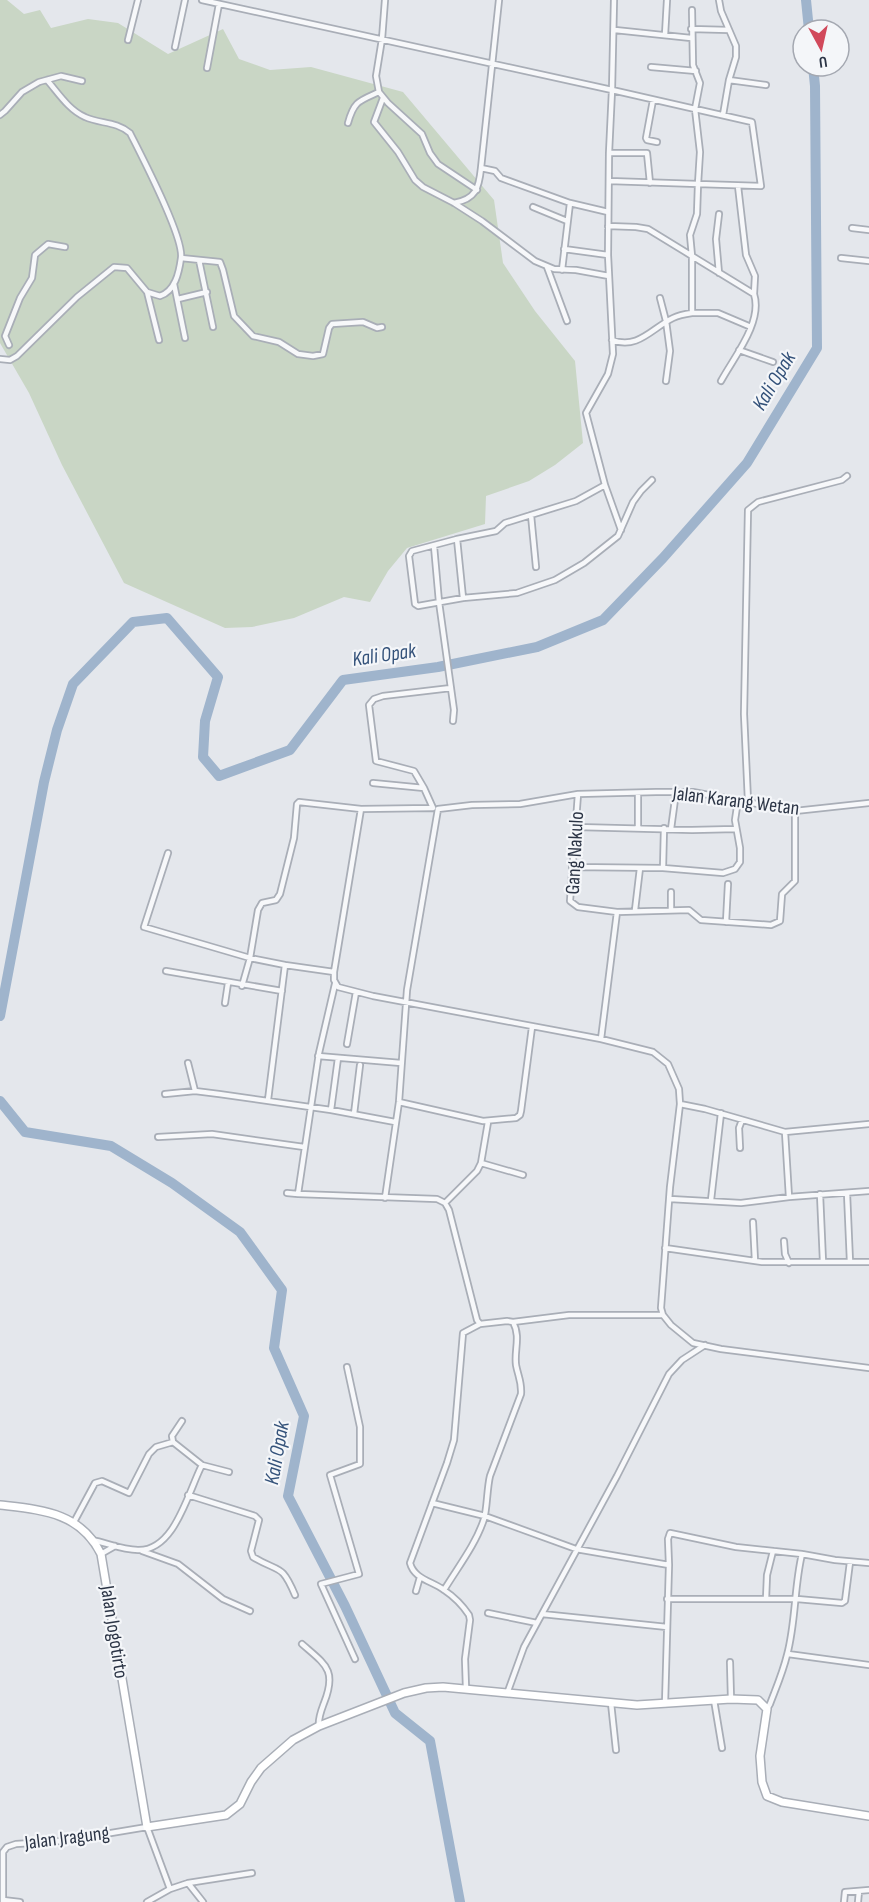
<svg xmlns="http://www.w3.org/2000/svg" width="869" height="1902" font-family="'Sofia Sans Condensed',sans-serif">
<rect width="100%" height="100%" fill="#e4e7ec"/>
<path fill="#c9d6c5" d="M 0,0 L 7,0 L 24,14 L 40,10 L 51,28 L 88,19 L 118,23 L 168,54 L 223,29 L 239,59 L 270,70 L 311,67 L 403,92 L 494,200 L 503,263 L 535,311 L 575,361 L 583,443 L 555,465 L 529,481 L 486,496 L 485,524 L 407,548 L 388,571 L 370,602 L 344,597 L 294,618 L 252,627 L 225,628 L 124,583 L 62,465 L 29,393 L 0,343 Z"/>
<g fill="none" stroke-linecap="round" stroke-linejoin="round">
<path stroke="#9fb4cc" stroke-width="10" d="M 806,0 L 809,30
M 0,1016 L 44,782 L 57,730 L 73,684 L 133,622 L 167,618 L 218,677 L 205,721 L 203,757 L 219,776 L 290,750 L 343,680 L 438,667 L 537,647 L 603,620 L 663,558 L 747,463 L 817,348 L 815,86 L 813,66
M 0,1101 L 25,1132 L 111,1146 L 172,1183 L 240,1232 L 282,1290 L 274,1348 L 304,1416 L 288,1496 L 345,1606 L 395,1713 L 430,1741 L 460,1902"/>
<g stroke="#a9aeb7" stroke-width="8">
<path id="street" d="M 202,0 L 612,90 L 614,0
M 719,0 L 721,11 L 736,46 L 736,57 L 729,80 L 723,115
M 691,29 L 729,30
M 615,30 L 691,38
M 665,35 L 667,0
M 128,40 L 138,0
M 175,47 L 185,0
M 651,67 L 696,71
M 207,68 L 219,4
M 729,80 L 766,85
M 379,92 L 388,103 L 422,134 L 430,153 L 438,164 L 477,190
M 383,98 L 374,122 L 398,152 L 415,180 L 423,187 L 454,203 L 482,221 L 535,261 L 554,269 L 576,270 L 609,276
M 653,100 L 646,138 L 647,140 L 657,142
M 0,115 L 5,111 L 22,92 L 39,82 L 61,76 L 82,81
M 348,123 C 354,101 359,101 379,92 L 376,76 L 382,39 L 385,0
M 609,153 L 647,153 L 650,183
M 481,168 L 499,0
M 609,181 L 698,184 L 700,152 L 695,109 L 700,83 L 693,65 L 692,10
M 738,186 L 746,255 L 755,276 L 754,294
M 454,203 C 476,199 479,188 481,168 L 495,171 L 501,178 L 534,190 L 570,203 L 608,212
M 533,207 L 567,221
M 608,226 L 636,227 L 648,229 L 692,256 L 692,313 C 685,314 679,315 673,318 C 652,328 638,350 612,340
M 852,228 L 869,230
M 564,249 L 608,255
M 181,258 L 220,262 L 223,270 L 234,316 L 253,336 L 279,342 L 298,354 L 313,356 L 323,354 L 329,328 L 332,324 L 363,322 L 377,328 L 382,327
M 841,258 L 869,261
M 199,260 L 213,327
M 547,267 L 567,321
M 562,270 L 570,203
M 719,273 L 716,239 L 719,214
M 174,284 L 185,338
M 147,292 L 159,340
M 660,298 L 666,321 L 670,351 L 666,381
M 178,299 L 207,292
M 692,313 L 718,313 L 751,327
M 9,345 L 5,336 L 20,298 L 32,278 L 35,255 L 48,244 L 65,247
M 739,350 L 773,362
M 0,359 L 10,360 L 17,356 L 77,297 L 114,267 L 127,268 L 147,292 L 160,296 C 175,291 179,273 181,258 C 184,237 141,155 130,133 C 116,121 100,124 85,117 C 69,110 59,94 47,80
M 652,480 L 641,491 L 633,502 L 618,536 L 584,563 L 555,580 L 517,593 L 463,598 L 418,606 L 415,604 L 409,556 L 412,551 L 457,539 L 496,531 L 505,523 L 576,501 L 605,485 L 586,413 L 608,374 L 613,354 L 608,255 L 609,153 L 612,90 L 752,122 L 761,186 L 698,184 L 697,214 L 690,235 L 692,256 L 754,294 C 763,322 734,357 721,381
M 605,485 L 621,530
M 531,515 L 536,567
M 457,539 L 463,598
M 434,546 L 439,602 L 454,710 L 453,721
M 373,783 L 424,788 L 433,808
M 424,788 L 414,771 L 376,761 L 369,705 L 374,699 L 383,696 L 451,688
M 638,793 L 638,827
M 578,794 L 570,901 L 578,907 L 617,912 L 689,910 L 701,920 L 771,925 L 780,921 L 782,894 L 795,881 L 795,811
M 748,801 L 744,714 L 748,510 L 758,502 L 842,480 L 847,476
M 361,809 L 334,972 L 334,980 L 338,987 L 373,996 L 601,1039 L 653,1052 L 668,1064 L 679,1089 L 680,1104 L 670,1187 L 661,1308 L 663,1315 L 671,1325 L 693,1343 L 721,1349 L 869,1368
M 577,827 L 692,830 L 736,829
M 671,829 L 676,792
M 168,853 L 144,927 L 250,958 L 285,965 L 268,1100
M 572,867 L 663,868 L 723,873 L 735,869 L 740,862 L 740,848 L 735,820 L 738,800
M 663,868 L 664,828
M 671,909 L 671,892
M 635,910 L 640,868
M 726,922 L 728,884
M 285,965 L 334,972
M 166,971 L 282,991
M 335,984 L 319,1053 L 298,1194 L 437,1199 L 445,1203 L 449,1210 L 477,1320 L 480,1324 L 507,1321 L 513,1322 C 521,1337 514,1350 516,1365 C 518,1376 522,1382 521,1394 L 490,1476 C 487,1488 487,1510 484,1519 C 476,1544 458,1567 444,1590
M 242,986 L 250,958 L 258,910 L 262,903 L 276,900 L 280,894 L 294,838 L 297,804 L 299,802 L 361,809 L 432,808
M 225,1003 L 228,983
M 601,1039 L 617,912
M 347,1044 L 356,992
M 318,1056 L 401,1063
M 188,1063 L 195,1091
M 165,1094 L 195,1091 L 219,1094 L 331,1110 L 395,1122
M 399,1102 L 483,1121 L 516,1118 L 520,1115 L 521,1111 L 532,1027
M 680,1104 L 705,1109 L 785,1132 L 869,1124
M 331,1110 L 338,1058
M 354,1114 L 360,1065
M 785,1132 L 789,1197
M 158,1137 L 212,1134 L 304,1147
M 740,1148 L 739,1128 L 742,1120
M 481,1163 L 523,1175
M 287,1193 L 298,1194
M 847,1193 L 850,1262
M 820,1194 L 823,1262
M 385,1198 L 399,1102 L 407,990 L 438,809 L 472,805 L 520,804 L 578,794 L 656,792 L 693,792 L 795,811 L 869,803
M 670,1199 L 741,1203 L 789,1197 L 869,1191
M 711,1200 L 721,1113
M 445,1203 L 477,1171 L 481,1163 L 488,1122
M 753,1222 L 755,1261
M 784,1241 L 785,1254 L 789,1263
M 665,1248 L 762,1262 L 869,1262
M 513,1322 L 569,1315 L 663,1315
M 347,1367 L 360,1427 L 360,1464 L 330,1475 L 359,1574 L 321,1584 L 355,1659
M 182,1421 L 172,1436 L 173,1442 L 202,1465 L 229,1472
M 188,1495 L 255,1516 L 259,1520 L 251,1551 L 253,1557 C 279,1573 281,1562 295,1595
M 432,1503 L 485,1516 L 576,1549 L 669,1565
M 74,1522 L 95,1483 L 102,1481 L 129,1493 L 149,1454 L 156,1447 L 173,1442
M 92,1540 C 107,1543 122,1550 138,1550 C 175,1551 188,1492 202,1465
M 142,1551 L 178,1564 L 223,1599 L 250,1611
M 101,1554 L 115,1546
M 416,1591 L 420,1577
M 667,1599 L 797,1599 L 842,1603 L 845,1601 L 850,1562
M 766,1599 L 767,1575 L 773,1551
M 488,1613 L 537,1623
M 542,1614 L 667,1627
M 302,1644 C 326,1665 337,1670 324,1703 C 321,1711 318,1718 319,1726
M 788,1654 L 869,1665
M 730,1662 L 731,1699
M 466,1688 L 465,1659 L 470,1620 L 469,1615 C 463,1606 453,1596 444,1590 C 432,1581 414,1579 410,1563 L 447,1463 L 454,1440 L 463,1333 L 480,1324
M 508,1691 L 524,1647 L 617,1476 L 669,1374 L 682,1360 L 705,1345
M 714,1700 L 722,1748
M 611,1703 L 616,1750
M 665,1704 L 669,1565 L 668,1539 L 670,1533 L 736,1547 L 802,1554 L 835,1560 L 869,1563
M 767,1709 L 770,1704 C 776,1688 783,1672 787,1655 C 796,1622 794,1587 802,1554
M 188,1883 L 252,1873
M 3,1900 L 20,1902
M 3,1902 L 3,1852 L 7,1847 L 16,1844 L 63,1841 L 147,1827 L 170,1889
M 147,1902 L 170,1889 L 188,1883 L 203,1902
M 844,1902 L 845,1892 L 869,1890
M 858,1902 L 859,1891"/>
</g>
<g stroke="#a9aeb7" stroke-width="10">
<path id="secondary" d="M 0,1505 C 42,1510 80,1512 101,1554 L 147,1827 L 226,1815 L 240,1804 L 251,1782 L 261,1768 L 293,1740 L 319,1726 L 404,1693 L 426,1688 L 443,1687 L 637,1705 L 731,1699 L 758,1700 L 767,1709 L 760,1756 L 762,1782 L 767,1796 L 782,1802 L 869,1816"/>
</g>
<use href="#street" stroke="#f7f8fa" stroke-width="4.5"/>
<use href="#secondary" stroke="#fff" stroke-width="7"/>
</g>
<g text-anchor="middle" dominant-baseline="central" stroke-width="4.5" stroke-linejoin="round" paint-order="stroke">
<g font-size="20" fill="#2b3445" stroke="#f4f6f9">
<text transform="translate(736 801) rotate(7)">Jalan Karang Wetan</text>
<text transform="translate(575 853) rotate(-87)">Gang Nakulo</text>
<text transform="translate(114 1632) rotate(81)">Jalan Jogotirto</text>
<text transform="translate(67 1838) rotate(-7)">Jalan Jragung</text>
</g>
<g font-size="21" font-style="italic" fill="#34527a" stroke="#f4f6f9">
<text transform="translate(774 381) rotate(-59)">Kali Opak</text>
<text transform="translate(384 655) rotate(-8)">Kali Opak</text>
<text transform="translate(277 1453) rotate(-80)">Kali Opak</text>
</g>
</g>
<g transform="translate(821 48) rotate(172)"><circle r="28" fill="#f4f6f9" stroke="#a4a8b1" stroke-width="1.5"/>
<path d="M0-4.5L10 22L0 15L-10 22Z" fill="#d1495b"/>
<text y="-9" font-size="16" font-weight="bold" text-anchor="middle" fill="#2b3445">U</text>
</g>
</svg>
